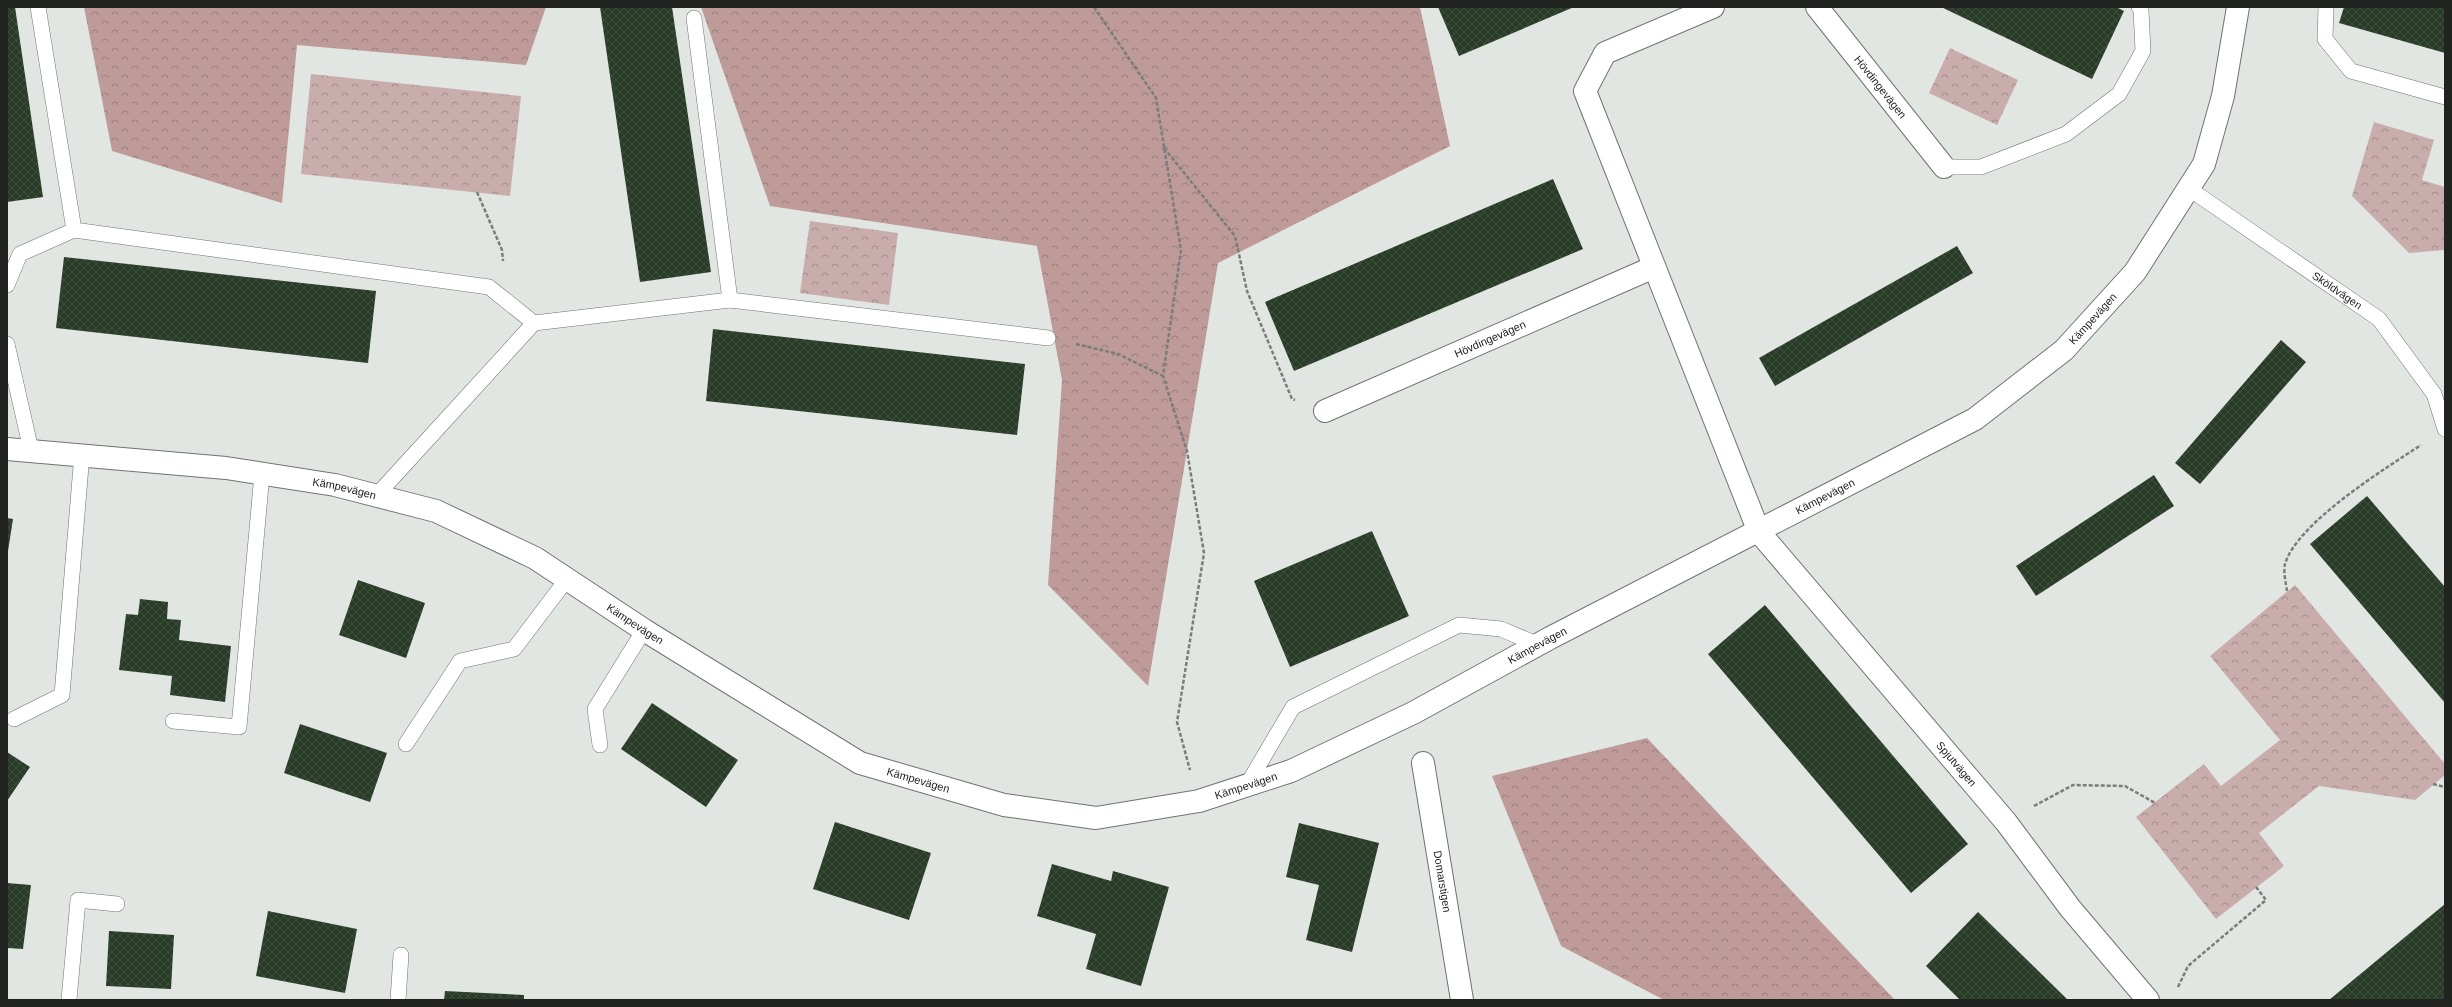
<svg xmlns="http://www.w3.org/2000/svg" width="2452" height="1007" font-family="Arial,sans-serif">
<defs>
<pattern id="forest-crowns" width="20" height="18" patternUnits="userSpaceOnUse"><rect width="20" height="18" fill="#be9b99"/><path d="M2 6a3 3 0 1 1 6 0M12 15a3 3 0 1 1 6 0" fill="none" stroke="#9a7e7c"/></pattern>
<pattern id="park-crowns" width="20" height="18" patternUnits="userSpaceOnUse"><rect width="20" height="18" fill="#c9adac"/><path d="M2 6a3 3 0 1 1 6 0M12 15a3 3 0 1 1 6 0" fill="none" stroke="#a38c8c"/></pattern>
<pattern id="building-cross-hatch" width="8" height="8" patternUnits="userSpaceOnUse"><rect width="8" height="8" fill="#293c28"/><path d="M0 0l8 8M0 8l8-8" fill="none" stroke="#3f4f3e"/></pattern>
</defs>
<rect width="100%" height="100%" fill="#e2e6e2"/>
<path fill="url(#forest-crowns)" d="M 84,7 L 546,7 L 526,65 L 297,45 L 282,203 L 112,151 Z
M 701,7 L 1420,7 L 1450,146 L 1218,263 L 1148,686 L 1048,585 L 1062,380 L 1037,246 L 770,206 Z
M 1647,738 L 1895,1000 L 1664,1000 L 1561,946 L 1492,776 Z"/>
<path fill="url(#park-crowns)" d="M 1950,48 L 2018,80 L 1997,125 L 1929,93 Z
M 311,74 L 521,96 L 510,196 L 301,174 Z
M 2374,122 L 2434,140 L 2422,180 L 2445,187 L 2445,250 L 2409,253 L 2352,196 Z
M 810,221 L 898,233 L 889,305 L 800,293 Z
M 2295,585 L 2445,764 L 2445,775 L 2415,800 L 2319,786 L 2259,833 L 2284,866 L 2216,919 L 2136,817 L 2204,764 L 2221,786 L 2280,740 L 2210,656 Z"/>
<path fill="url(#building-cross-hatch)" d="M 7,7 L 15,7 L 43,197 L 7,202 Z
M 600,7 L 672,7 L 711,272 L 640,282 Z
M 1438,7 L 1574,7 L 1459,56 Z
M 1941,7 L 2116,7 L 2124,11 L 2092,79 Z
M 2344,7 L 2445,7 L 2445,53 L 2339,23 Z
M 1553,179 L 1583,249 L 1294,371 L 1265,302 Z
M 1957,246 L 1973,273 L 1775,386 L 1759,358 Z
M 64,257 L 376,291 L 368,363 L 56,328 Z
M 713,329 L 1025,364 L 1017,435 L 706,401 Z
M 2281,340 L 2306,362 L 2200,484 L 2175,463 Z
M 2154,475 L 2174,506 L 2036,596 L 2016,566 Z
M 2367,496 L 2445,587 L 2445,703 L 2310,544 Z
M 7,518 L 13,519 L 8,551 L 7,551 Z
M 1372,531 L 1409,616 L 1290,667 L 1254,581 Z
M 358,580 L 425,603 L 406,658 L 339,635 Z
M 140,599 L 168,602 L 167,619 L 181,620 L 179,640 L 231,646 L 225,702 L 170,695 L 172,676 L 119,670 L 126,614 L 138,615 Z
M 1765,605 L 1968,844 L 1911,893 L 1708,654 Z
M 652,703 L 738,760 L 706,807 L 621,749 Z
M 300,724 L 387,753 L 370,802 L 284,773 Z
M 7,752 L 30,767 L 7,801 Z
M 835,822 L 931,853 L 909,920 L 813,889 Z
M 1299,823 L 1379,843 L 1352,952 L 1306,940 L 1319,885 L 1286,877 Z
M 1052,864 L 1111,881 L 1113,871 L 1169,887 L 1141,986 L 1086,969 L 1096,934 L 1037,916 Z
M 7,883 L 31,885 L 23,949 L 7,948 Z
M 2445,904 L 2445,1000 L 2329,1000 Z
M 268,911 L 357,929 L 345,993 L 256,976 Z
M 1978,912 L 2068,1000 L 1960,1000 L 1926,966 Z
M 109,931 L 174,935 L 171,989 L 106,986 Z
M 445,991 L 524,995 L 524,1000 L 444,1000 Z"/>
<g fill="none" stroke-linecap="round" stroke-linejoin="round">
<g stroke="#70736f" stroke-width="16">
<g id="service">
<path d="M 38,7 L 74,230 L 489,287 L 534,323"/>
<path d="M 2326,7 L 2325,39 L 2351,71 L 2445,97"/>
<path d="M 694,18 L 730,300"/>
<path d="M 1944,167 L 1981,167 L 2066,134 L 2119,94 L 2143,51 L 2141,10 L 2139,7"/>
<path id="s1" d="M 2188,188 L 2379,319 L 2434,394 L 2445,429"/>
<path d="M 7,285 L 20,254 L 74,230"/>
<path d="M 7,344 L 31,450"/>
<path d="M 376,496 L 534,323 L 730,300 L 1048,338"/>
<path d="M 14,719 L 62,695 L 82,454"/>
<path d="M 173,721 L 239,727 L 262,474"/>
<path d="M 406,744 L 460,661 L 514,649 L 567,579"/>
<path d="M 600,745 L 595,709 L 644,630"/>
<path d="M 1247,785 L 1293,707 L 1459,625 L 1501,629 L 1539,645"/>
<path d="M 69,1000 L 78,900 L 117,904"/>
<path d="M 398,1000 L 401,955"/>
</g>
</g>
<g stroke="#70736f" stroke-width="24">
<g id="minor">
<path id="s2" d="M 1713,7 L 1605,53 L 1585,91 L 1759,532 L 2006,822 L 2070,908 L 2148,1000"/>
<path id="s3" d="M 1817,7 L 1944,167"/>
<path id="s4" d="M 1325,411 L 1654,267"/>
<path id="s5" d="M 7,449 L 226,468 L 335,485 L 436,511 L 535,558 L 644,630 L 860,763 L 1004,805 L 1096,818 L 1199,801 L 1291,771 L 1413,713 L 1550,638 L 1975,419 L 2064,350 L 2135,272 L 2204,164 L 2223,96 L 2238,7"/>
<path id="s6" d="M 1423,763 L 1462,1000"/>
</g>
</g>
<path stroke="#7a7d7a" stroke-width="2.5" stroke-dasharray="4 2" stroke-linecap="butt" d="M 1094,7 L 1156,98 L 1181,250 L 1163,376 L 1187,451 L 1204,553 L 1177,722 L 1190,770
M 1164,148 L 1235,236 L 1247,291 L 1292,399 L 1295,400
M 477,192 L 502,250 L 503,261
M 1076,344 L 1118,354 L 1163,376
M 2287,591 C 2286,584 2283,571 2285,564 C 2297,523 2386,468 2421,445
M 2433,784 L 2445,787
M 2034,806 L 2073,785 L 2125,786 L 2155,803
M 2178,987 L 2188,966 L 2266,900 L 2256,887"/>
<use href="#service" stroke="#fff" stroke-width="15"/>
<use href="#minor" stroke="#fff" stroke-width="22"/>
</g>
<g text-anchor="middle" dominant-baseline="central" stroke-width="4" stroke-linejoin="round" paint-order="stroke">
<g font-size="11" fill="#212321" stroke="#e2e6e2">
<text stroke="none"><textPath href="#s3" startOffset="102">Hövdingevägen</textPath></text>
<text stroke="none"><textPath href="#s1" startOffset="181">Sköldvägen</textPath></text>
<text stroke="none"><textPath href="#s5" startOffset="2297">Kämpevägen</textPath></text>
<text stroke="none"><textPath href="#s4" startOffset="180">Hövdingevägen</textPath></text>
<text stroke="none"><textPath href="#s5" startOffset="340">Kämpevägen</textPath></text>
<text stroke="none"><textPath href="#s5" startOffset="1973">Kämpevägen</textPath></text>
<text stroke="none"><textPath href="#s5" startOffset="664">Kämpevägen</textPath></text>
<text stroke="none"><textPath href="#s5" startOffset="1649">Kämpevägen</textPath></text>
<text stroke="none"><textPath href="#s2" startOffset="939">Spjutvägen</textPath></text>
<text stroke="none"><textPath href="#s5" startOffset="989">Kämpevägen</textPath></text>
<text stroke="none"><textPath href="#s5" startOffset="1325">Kämpevägen</textPath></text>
<text stroke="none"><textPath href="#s6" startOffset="120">Domarstigen</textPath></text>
</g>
</g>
<rect width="2452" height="1007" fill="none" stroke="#212321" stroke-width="16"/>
</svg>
